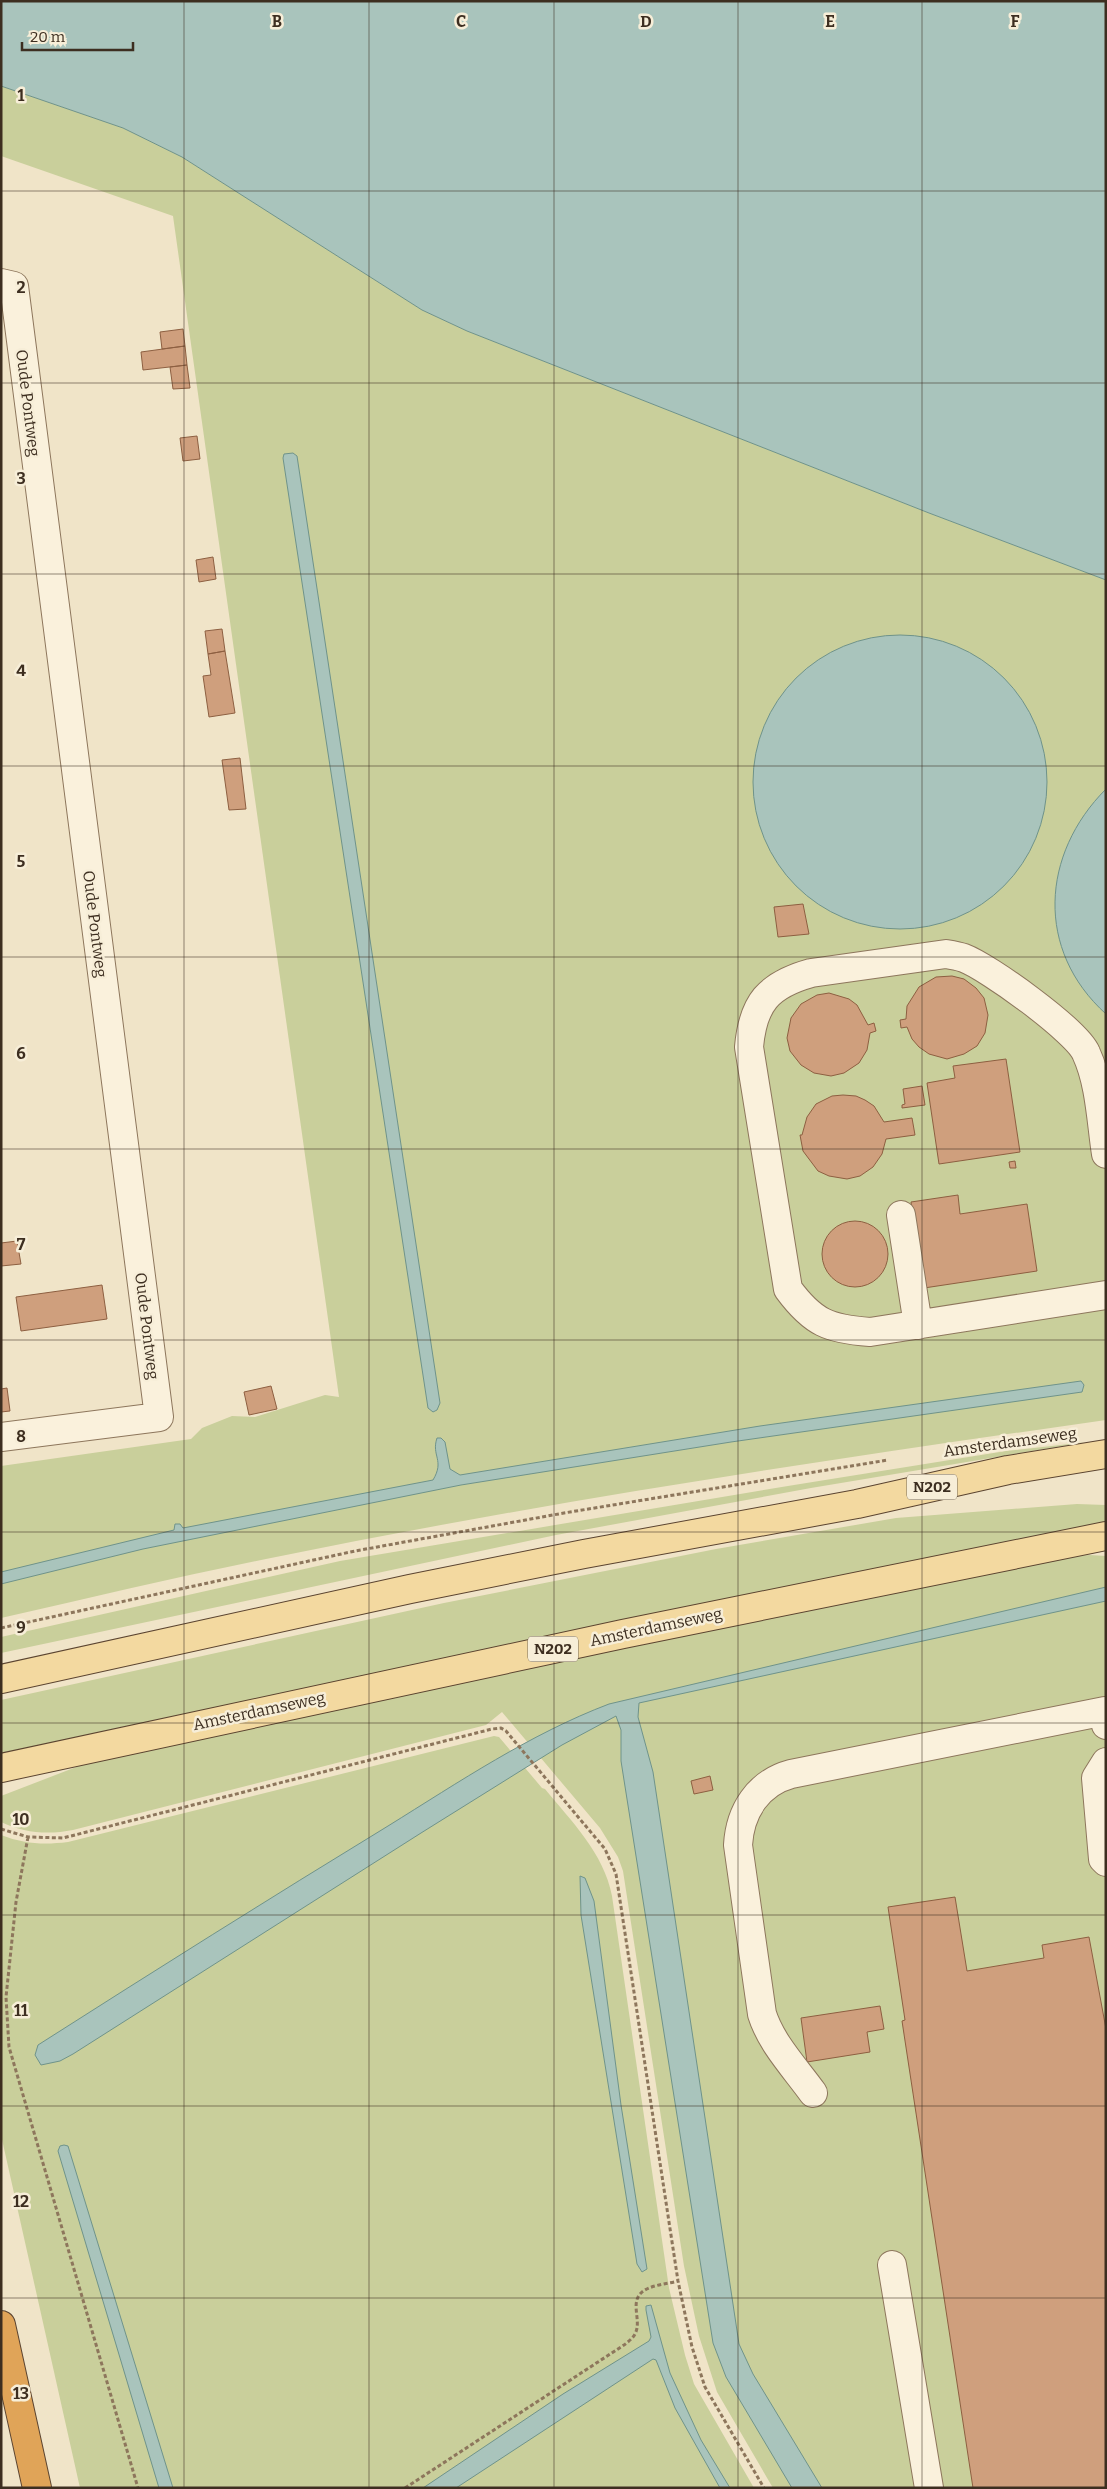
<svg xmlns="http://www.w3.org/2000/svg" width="1107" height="2489" font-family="Bitter,serif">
<rect width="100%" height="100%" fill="#f0e4c8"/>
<path fill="#c9cf9b" d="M 1,86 L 123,128 L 182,157 L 422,310 L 467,331 L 929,513 L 1106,580 L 1106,1420 C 825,1460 543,1502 266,1559 C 177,1577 89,1598 1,1618 L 1,1466 L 191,1439 L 202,1428 L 232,1416 L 255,1417 L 325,1395 L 339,1397 L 173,216 L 1,156 Z
M 1087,1442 L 811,1488 L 556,1535 L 1,1653 L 1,1637 L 340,1561 L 794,1485 L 1006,1451 Z
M 1077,1504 L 1106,1505 L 1106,1525 L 1,1755 L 1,1700 L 444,1603 L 716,1549 L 896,1518 Z
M 1090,1555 L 1106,1556 L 1106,2488 L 773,2488 L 717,2392 L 699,2336 L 684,2266 L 623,1871 L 618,1857 L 600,1828 L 502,1712 L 486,1725 L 73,1830 C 48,1835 24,1833 1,1822 L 1,1796 L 97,1759 L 424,1688 L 1070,1556 Z
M 494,1736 L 499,1737 L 542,1788 L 545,1789 C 571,1821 604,1853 612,1896 L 669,2288 L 685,2355 L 694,2384 L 754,2488 L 80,2488 L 1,2135 L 1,1835 C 24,1844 44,1845 68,1842 Z"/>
<path fill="#a9c4bc" stroke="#6f938a" d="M 1,1 L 1106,1 L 1106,580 L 929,513 L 467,331 L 422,310 L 182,157 L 123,128 L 1,86 Z
M 293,453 L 297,456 L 440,1403 L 437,1410 L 433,1412 L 428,1408 L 283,458 L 284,454 Z
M753 782a147 147 0 1 1 294 0a147 147 0 1 1-294 0Z
M 1106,789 L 1106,1014 C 1035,950 1041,854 1106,789 Z
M 1081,1381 L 1084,1385 L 1082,1392 L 731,1442 L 461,1485 L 143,1549 L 1,1584 L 1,1572 L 174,1530 L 175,1524 L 180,1524 L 183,1528 L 433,1480 C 445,1460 431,1456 437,1438 L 441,1438 L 445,1442 L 450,1469 L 460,1475 L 760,1426 Z
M 1106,1587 L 1106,1601 L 639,1703 L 638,1717 L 653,1772 L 739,2344 L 753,2374 L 822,2488 L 792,2488 L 726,2377 L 713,2343 L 621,1761 L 621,1730 L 616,1716 L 562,1745 L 421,1833 L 73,2054 L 60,2061 L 41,2065 L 35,2055 L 38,2045 C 154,1971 270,1898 388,1826 C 459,1782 530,1734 609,1704 Z
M 580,1876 L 585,1878 L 594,1901 L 621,2105 L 647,2269 L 642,2272 L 637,2264 L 581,1915 Z
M 64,2145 L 68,2146 L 173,2488 L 159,2488 L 58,2151 L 60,2146 Z
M 651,2305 L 670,2373 L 701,2440 L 730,2488 L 720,2488 L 675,2408 L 656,2360 L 653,2359 L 456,2488 L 423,2488 L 563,2394 L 649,2341 L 651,2337 L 646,2310 L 646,2306 Z"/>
<path fill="#cf9f7d" stroke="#8d5f41" d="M 183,329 L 185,346 L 162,349 L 160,332 Z
M 185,346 L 187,365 L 143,370 L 141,352 Z
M 187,365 L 190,388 L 173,389 L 170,367 Z
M 197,436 L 200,459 L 183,461 L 180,438 Z
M 213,557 L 216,579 L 199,582 L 196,560 Z
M 222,629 L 225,651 L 208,654 L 205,631 Z
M 225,651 L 235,713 L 209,717 L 203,676 L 211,675 L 208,654 Z
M 240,758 L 246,809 L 229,810 L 222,760 Z
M 803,904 L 809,934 L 778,937 L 774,907 Z
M 952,976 L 964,979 L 976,988 L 984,998 L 988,1015 L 985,1033 L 977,1046 L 964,1054 L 947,1059 L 929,1054 L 919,1047 L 912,1039 L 907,1027 L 901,1028 L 900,1020 L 906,1019 L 907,1006 L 919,987 L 936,977 Z
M 829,993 L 849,999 L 857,1005 L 868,1025 L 874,1023 L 876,1031 L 870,1033 L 867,1050 L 859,1063 L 844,1073 L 831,1076 L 814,1073 L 801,1065 L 790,1051 L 787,1038 L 791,1018 L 801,1004 L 817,995 Z
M 1006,1059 L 1020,1152 L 939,1164 L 927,1083 L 955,1078 L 953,1066 Z
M 922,1086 L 925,1105 L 902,1108 L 902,1105 L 905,1104 L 903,1089 Z
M 843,1095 L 856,1096 L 865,1100 L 874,1106 L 884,1122 L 912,1118 L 915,1135 L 886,1139 L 882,1154 L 873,1167 L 860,1176 L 847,1179 L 829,1176 L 818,1171 L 803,1151 L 800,1135 L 802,1135 L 807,1117 L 816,1104 L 832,1096 Z
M 1015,1161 L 1016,1168 L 1010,1168 L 1009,1162 Z
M 958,1195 L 960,1214 L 1027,1204 L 1037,1271 L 924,1288 L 911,1202 Z
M822 1254a33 33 0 1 1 66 0a33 33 0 1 1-66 0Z
M 17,1241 L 21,1264 L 1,1266 L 1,1243 Z
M 102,1285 L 107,1319 L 21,1331 L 16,1297 Z
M 271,1386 L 277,1409 L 249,1415 L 244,1392 Z
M 7,1388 L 10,1411 L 1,1412 L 1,1389 Z
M 710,1776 L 713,1790 L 694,1794 L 691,1781 Z
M 955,1897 L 967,1971 L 1044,1958 L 1042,1945 L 1089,1937 L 1106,2029 L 1106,2488 L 973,2488 L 902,2021 L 905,2020 L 888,1907 Z
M 880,2006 L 884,2029 L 867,2032 L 870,2052 L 807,2062 L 801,2018 Z"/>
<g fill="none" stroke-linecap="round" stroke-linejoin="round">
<g stroke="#8d765c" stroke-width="30">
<path id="minor" d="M 1,283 L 14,286 L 159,1417 L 1,1437
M 1106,1154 C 1101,1121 1100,1083 1086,1053 C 1077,1031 988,967 964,958 C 958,956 952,955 946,954 L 811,973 C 768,985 753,1003 749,1047 L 788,1289 C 813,1323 829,1329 870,1332 L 1106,1295
M 901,1215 L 918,1325
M 1106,1762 L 1096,1778 L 1103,1859 L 1106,1862
M 813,2093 C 795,2068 771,2043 762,2014 L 738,1845 C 740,1811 758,1783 791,1774 L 1105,1711 L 1106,1725
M 892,2265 L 929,2488"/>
</g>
<g stroke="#5b4430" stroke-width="30">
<path id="major" d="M 1,1679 L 410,1589 L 584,1554 L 857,1504 L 1008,1470 L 1106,1454
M 1,1768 L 623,1634 L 1106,1536"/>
</g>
<g stroke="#5b4430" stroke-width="30">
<path id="highway" d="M 1,2325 L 37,2488"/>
</g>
<path stroke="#8d765c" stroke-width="3" stroke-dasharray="4 2.5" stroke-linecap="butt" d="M 1,1628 L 355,1551 L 564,1513 L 888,1460
M 1,1829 L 28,1837 L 63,1838 L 492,1729 L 501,1728 L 506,1731 L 605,1849 L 616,1874 L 678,2281 L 692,2347 L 705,2387 L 764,2488
M 28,1837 L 16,1902 L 6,1997 L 9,2047 L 138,2488
M 405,2488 L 624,2345 C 628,2342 633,2338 635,2334 C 642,2321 630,2304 641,2293 C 649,2285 667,2284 678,2281"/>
<use href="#minor" stroke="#faf1dc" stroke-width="28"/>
<use href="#major" stroke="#f3d9a0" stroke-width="28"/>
<use href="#highway" stroke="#e0a458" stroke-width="28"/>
</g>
<path fill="none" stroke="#3d2e20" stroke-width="1" stroke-opacity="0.55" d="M 184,1 L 184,2488M 369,1 L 369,2488M 554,1 L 554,2488M 738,1 L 738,2488M 922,1 L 922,2488M 1,191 L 1106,191M 1,383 L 1106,383M 1,574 L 1106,574M 1,766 L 1106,766M 1,957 L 1106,957M 1,1149 L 1106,1149M 1,1340 L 1106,1340M 1,1532 L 1106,1532M 1,1723 L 1106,1723M 1,1915 L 1106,1915M 1,2106 L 1106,2106M 1,2298 L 1106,2298"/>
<g text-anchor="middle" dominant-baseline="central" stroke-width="5" stroke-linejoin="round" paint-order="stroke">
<g fill="#f7eed8" stroke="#756857" stroke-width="1">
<rect x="907" y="1474.5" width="50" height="25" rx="4"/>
<rect x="528" y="1636.5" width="50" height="25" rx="4"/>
</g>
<g font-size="15" font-weight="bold" fill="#3d2e20">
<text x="932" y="1487">N202</text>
<text x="553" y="1649">N202</text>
</g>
<g font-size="16" fill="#3d2e20" stroke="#f7eed8">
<text transform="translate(28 403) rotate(83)">Oude Pontweg</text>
<text transform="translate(95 924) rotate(83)">Oude Pontweg</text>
<text transform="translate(147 1326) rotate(83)">Oude Pontweg</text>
<text transform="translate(1010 1442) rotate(-8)">Amsterdamseweg</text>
<text transform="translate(656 1627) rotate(-12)">Amsterdamseweg</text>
<text transform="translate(259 1711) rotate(-12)">Amsterdamseweg</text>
</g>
</g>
<g font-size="16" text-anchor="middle" font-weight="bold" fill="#3d2e20" stroke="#f7eed8" stroke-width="5" stroke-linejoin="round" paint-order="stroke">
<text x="277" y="27">B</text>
<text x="461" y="27">C</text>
<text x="646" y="27">D</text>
<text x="830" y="27">E</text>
<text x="1015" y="27">F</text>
<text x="21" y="101">1</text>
<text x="21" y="293">2</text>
<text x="21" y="484">3</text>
<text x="21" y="676">4</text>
<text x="21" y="867">5</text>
<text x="21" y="1059">6</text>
<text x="21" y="1250">7</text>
<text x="21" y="1442">8</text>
<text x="21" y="1633">9</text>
<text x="21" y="1825">10</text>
<text x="21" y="2016">11</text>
<text x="21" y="2207">12</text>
<text x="21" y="2399">13</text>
</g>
<rect width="1107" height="2489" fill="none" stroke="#3d2e20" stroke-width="5"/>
<path d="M22 42v8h111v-8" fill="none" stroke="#3d2e20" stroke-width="2.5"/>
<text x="30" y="42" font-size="15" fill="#3d2e20" stroke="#f7eed8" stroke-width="4" paint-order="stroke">20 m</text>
</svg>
